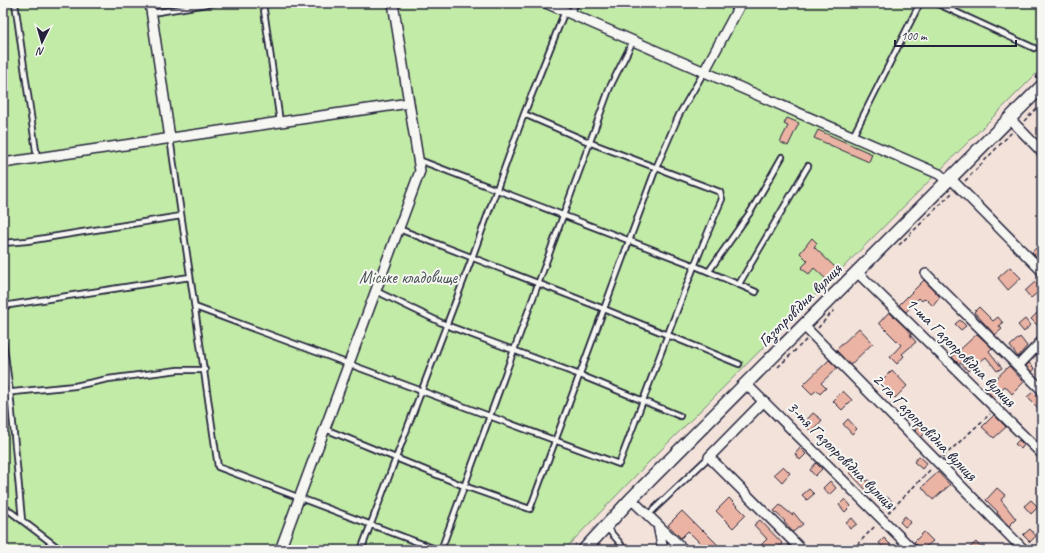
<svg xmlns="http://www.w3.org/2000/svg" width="1045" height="553" font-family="Caveat,sans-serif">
<rect width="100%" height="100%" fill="#f3e2da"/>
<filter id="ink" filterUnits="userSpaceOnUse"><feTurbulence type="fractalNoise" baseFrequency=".025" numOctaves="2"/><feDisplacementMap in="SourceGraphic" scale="8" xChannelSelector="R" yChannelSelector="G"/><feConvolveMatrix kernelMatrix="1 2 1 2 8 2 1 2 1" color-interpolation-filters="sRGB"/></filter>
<g filter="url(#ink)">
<path fill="#c2eba7" stroke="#728671" d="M 3,3 L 1042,3 L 1042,68 L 643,468 L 564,550 L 7,550 L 3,547 Z"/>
<path fill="#ebb3a3" stroke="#22223b" d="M 787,118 L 799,123 L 788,146 L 780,142 L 788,126 L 784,124 Z
M 818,130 L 872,154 L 869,162 L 814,138 Z
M 812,238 L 817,243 L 814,247 L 838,270 L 828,281 L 814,268 L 809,274 L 801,268 L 808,261 L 800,253 Z
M 1042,242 L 1042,262 L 1032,252 Z
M 1010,267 L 1021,278 L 1008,290 L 998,278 Z
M 924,280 L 940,297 L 933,306 L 925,298 L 922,301 L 919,298 L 906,312 L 899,305 Z
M 1035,282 L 1042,289 L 1031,298 L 1025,291 Z
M 979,307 L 993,321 L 998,317 L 1003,323 L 999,326 L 1002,329 L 995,335 L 974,312 Z
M 1042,308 L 1042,330 L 1031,319 Z
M 889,312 L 912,334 L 910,335 L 916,342 L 902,354 L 904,356 L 897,364 L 890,357 L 901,345 L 879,323 Z
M 1025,319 L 1030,325 L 1024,332 L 1018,325 Z
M 960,320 L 966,326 L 961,330 L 955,324 Z
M 859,328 L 873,343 L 850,365 L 836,350 Z
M 977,334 L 992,348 L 989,351 L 1002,368 L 997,371 L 986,357 L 968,371 L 961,363 L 959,364 L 952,357 Z
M 1020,337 L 1027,346 L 1018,357 L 1010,346 Z
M 829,360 L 837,368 L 821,383 L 826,388 L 820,394 L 817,390 L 812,394 L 803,385 Z
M 1029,363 L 1035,369 L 1032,372 L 1026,366 Z
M 1009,366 L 1024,382 L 1012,394 L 1005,386 L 993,397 L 985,389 Z
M 892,370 L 907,386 L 895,398 L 880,382 Z
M 843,391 L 852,400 L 842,410 L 833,401 Z
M 1033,392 L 1042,401 L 1042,412 L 1027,397 Z
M 813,413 L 822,420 L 812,432 L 803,424 Z
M 994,415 L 1006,427 L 994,438 L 982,427 Z
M 848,419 L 857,429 L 852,434 L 843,424 Z
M 921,425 L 927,432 L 921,437 L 915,430 Z
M 1019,440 L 1024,445 L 1021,449 L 1015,444 Z
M 800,448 L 806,454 L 800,460 L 795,454 Z
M 919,456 L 927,463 L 922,469 L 914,462 Z
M 816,463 L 822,469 L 815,476 L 810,470 Z
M 783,466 L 790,473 L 782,482 L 774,474 Z
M 854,468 L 866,481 L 868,480 L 874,485 L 867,491 L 849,472 Z
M 938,472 L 950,485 L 933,500 L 922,487 Z
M 830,481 L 836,488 L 829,495 L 823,488 Z
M 997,488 L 1005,495 L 1001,500 L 1016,519 L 1009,526 L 997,513 L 998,512 L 986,500 Z
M 809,489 L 814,494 L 807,500 L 802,495 Z
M 887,497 L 892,501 L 886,508 L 881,503 Z
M 729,498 L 746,515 L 733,528 L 716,511 Z
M 845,499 L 851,506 L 845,512 L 839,505 Z
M 1031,500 L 1038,507 L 1031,514 L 1024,506 Z
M 780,505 L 792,515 L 794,513 L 803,524 L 793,532 L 784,522 L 785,521 L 774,511 Z
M 682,511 L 702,531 L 703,530 L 723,550 L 707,550 L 688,531 L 681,538 L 668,525 Z
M 905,516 L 911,522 L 905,527 L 900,522 Z
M 852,518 L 857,524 L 850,529 L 846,523 Z
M 760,520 L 783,544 L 776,550 L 764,550 L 760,546 L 767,539 L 754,525 Z
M 1030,529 L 1036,536 L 1030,542 L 1023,535 Z
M 924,532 L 933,541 L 922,550 L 914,542 Z
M 884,538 L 893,547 L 889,550 L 886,550 L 879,543 Z
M 976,542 L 983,550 L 967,550 Z"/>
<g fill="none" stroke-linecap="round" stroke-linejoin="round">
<g stroke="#22223b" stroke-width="8">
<path id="lane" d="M 15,3 L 37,158
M 263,3 L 280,122
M 936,3 L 1034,48
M 152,13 L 213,3
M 570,14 L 576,3
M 853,136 L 920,3
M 170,138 L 218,467 L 438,550
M 419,160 L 693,265 L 756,292
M 399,229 L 604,309 L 739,364
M 3,243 L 27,241 L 181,216
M 709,271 L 751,211 L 782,157
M 739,284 L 808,166
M 376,291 L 446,325 L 580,375 L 680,416
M 3,306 L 190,277
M 195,307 L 619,464 C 653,376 684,286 722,199 L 720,192 L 591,143 L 524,114
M 3,340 L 10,392 L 22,520
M 3,393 L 75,386 L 108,379 L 178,370 L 205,370
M 325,429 L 464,486 L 530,509 L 656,168 L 679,115 L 704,72
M 3,506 L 61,550
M 648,515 L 709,457
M 607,528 L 620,543 L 624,550
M 361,550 L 472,258 L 524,114 L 565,11
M 441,550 L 610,87 L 633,41"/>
</g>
<g stroke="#22223b" stroke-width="12">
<path id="street" d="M 150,3 L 170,138
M 546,3 L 939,174 L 947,181
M 704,72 L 741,3
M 1009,118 L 1042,152
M 3,163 L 409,103
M 950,178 L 1042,271
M 857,272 L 1042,454
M 926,274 L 1042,390
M 804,326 L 1024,550
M 1018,366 L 1042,341
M 746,384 L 913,550
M 764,401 L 709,457 L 802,550
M 631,499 L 658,525 L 663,550
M 658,525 L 684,550
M 280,550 L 420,171 L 393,3"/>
</g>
<g stroke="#22223b" stroke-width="15">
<path id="secondary" d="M 584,550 L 631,499 L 1042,86"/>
</g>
<path stroke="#22223b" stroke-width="1.5" stroke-dasharray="4 3" stroke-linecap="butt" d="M 1036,78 L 1042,72
M 1024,121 L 1042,103
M 965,181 L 1012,132
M 899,245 L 953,192
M 818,328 L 834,310
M 778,367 L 807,339
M 943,457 L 990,414
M 888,513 L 932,468
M 570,550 L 576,544
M 852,550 L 876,525"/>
<use href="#lane" stroke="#f6f6f2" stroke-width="4.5"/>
<use href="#street" stroke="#f6f6f2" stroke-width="9"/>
<use href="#secondary" stroke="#f6f6f2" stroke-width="12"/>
</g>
</g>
<g text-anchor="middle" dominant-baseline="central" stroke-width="4" stroke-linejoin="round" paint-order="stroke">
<g font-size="17" fill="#4a5456" stroke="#f6f6f2">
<text x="408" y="277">Міське кладовище</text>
</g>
<g font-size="17" fill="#22223b" stroke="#f6f6f2">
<text transform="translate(800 305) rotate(-45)">Газопровідна вулиця</text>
<text transform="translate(961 352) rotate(45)">1-ша Газопровідна вулиця</text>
<text transform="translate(925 427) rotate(46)">2-га Газопровідна вулиця</text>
<text transform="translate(841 455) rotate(45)">3-тя Газопровідна вулиця</text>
</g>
</g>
<rect width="1045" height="553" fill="none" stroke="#f6f6f2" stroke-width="16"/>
<rect x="8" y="8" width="1029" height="537" fill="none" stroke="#22223b" stroke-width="1.5" filter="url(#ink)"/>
<g transform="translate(42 42) rotate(185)" stroke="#f6f6f2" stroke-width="3" paint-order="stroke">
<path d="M0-3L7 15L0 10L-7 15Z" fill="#22223b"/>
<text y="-6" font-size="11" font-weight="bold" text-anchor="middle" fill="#22223b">N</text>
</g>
<path d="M895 40v6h121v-6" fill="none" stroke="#22223b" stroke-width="2"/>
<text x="901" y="40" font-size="12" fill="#22223b" stroke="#f6f6f2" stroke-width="3" paint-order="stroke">100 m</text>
</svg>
